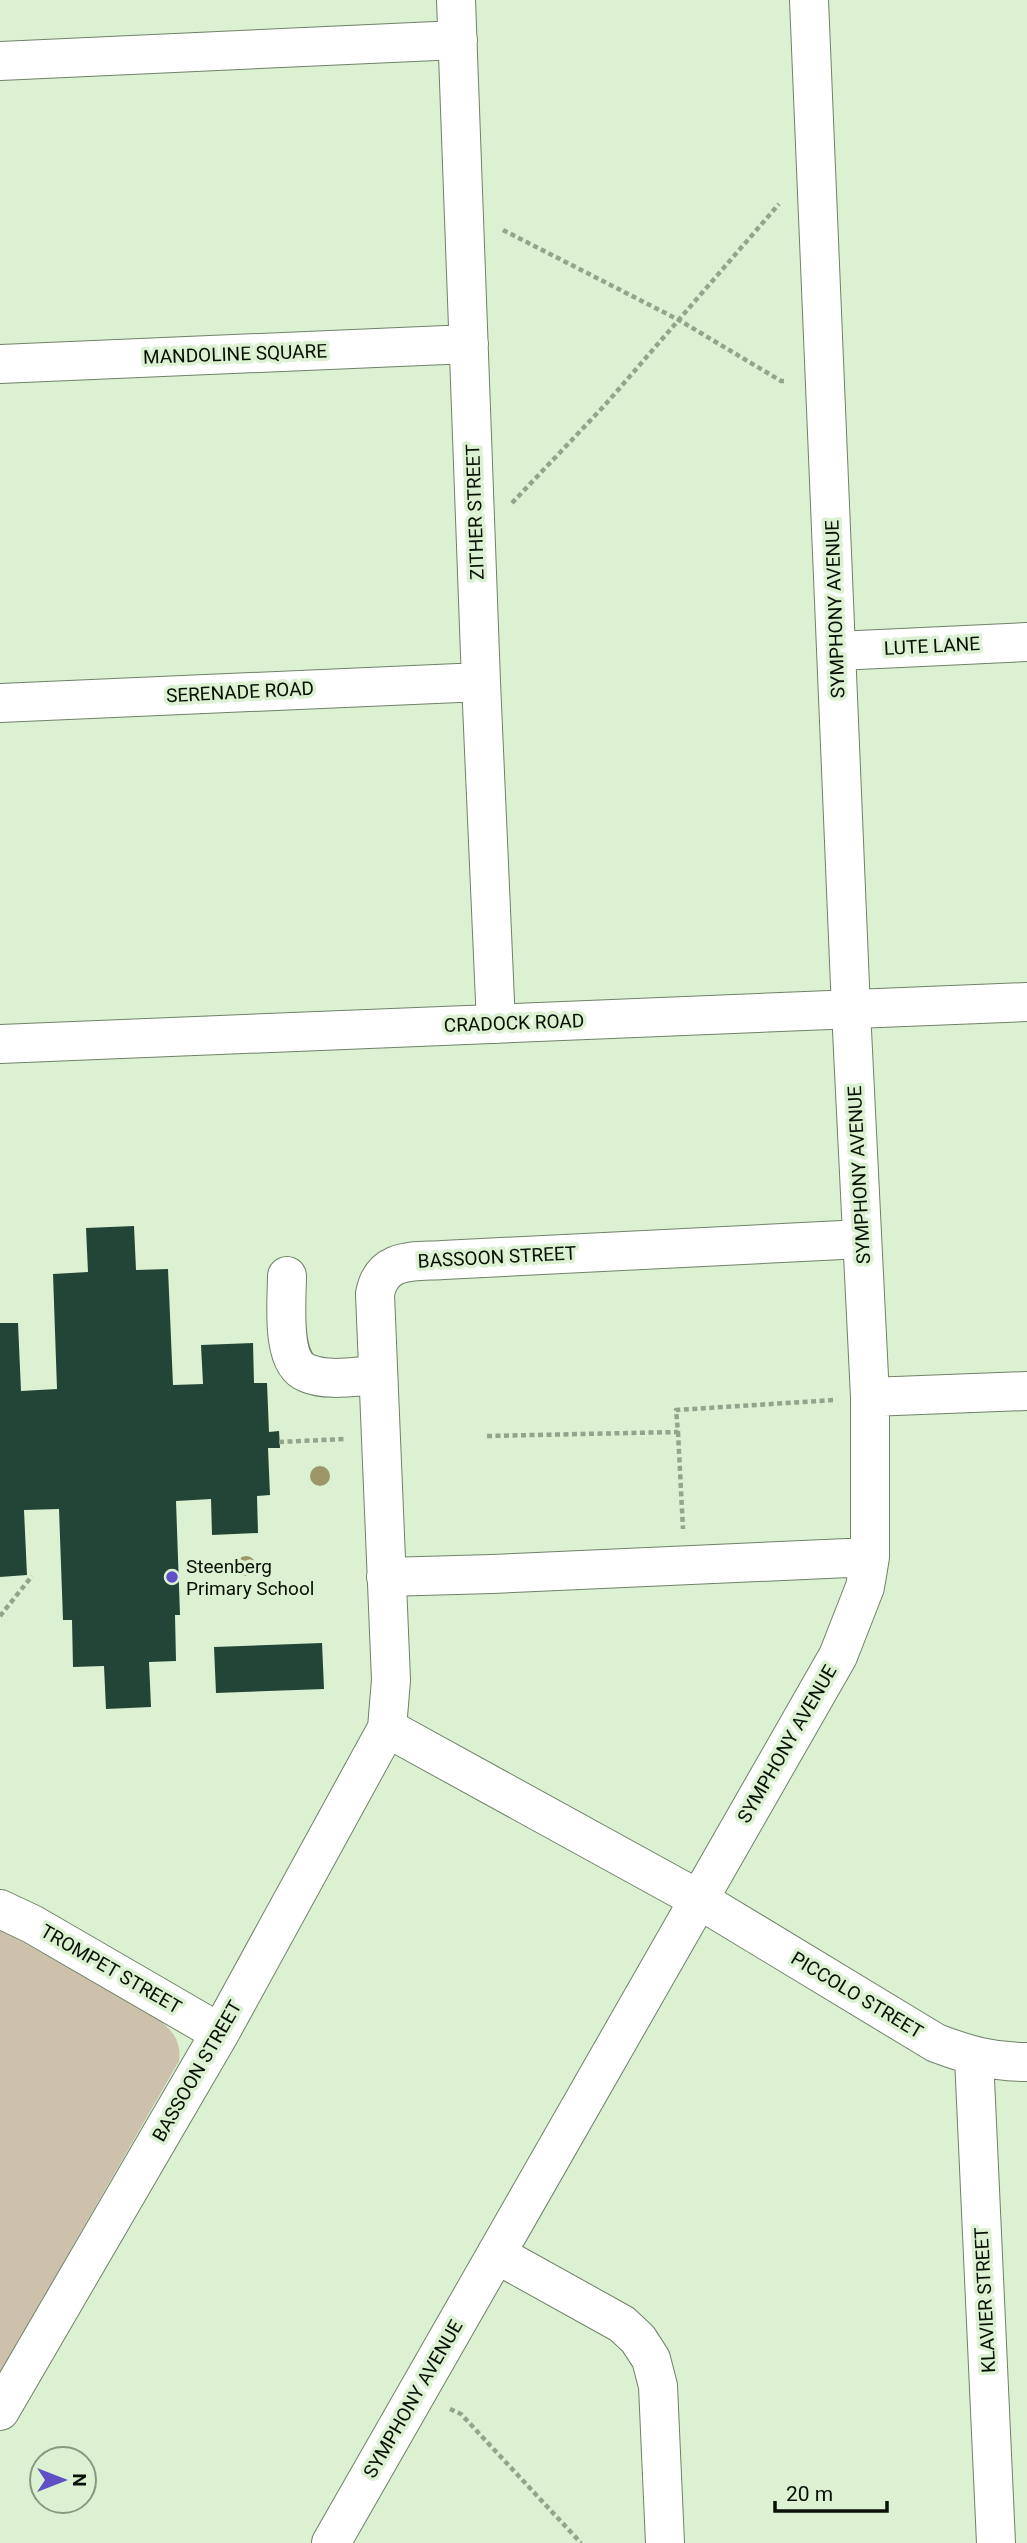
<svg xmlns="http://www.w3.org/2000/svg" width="1027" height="2543" font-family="Roboto,sans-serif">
<rect width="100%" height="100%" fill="#dbf1d2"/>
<path fill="#cec1ac" d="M 0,1929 L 154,2016 C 170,2028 182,2039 179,2061 L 0,2373 Z"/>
<path fill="#234537" d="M 134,1226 L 136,1270 L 168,1269 L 173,1385 L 203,1384 L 201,1345 L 253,1343 L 254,1383 L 267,1383 L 269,1432 L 279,1431 L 280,1448 L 268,1448 L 270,1495 L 257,1496 L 258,1533 L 212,1535 L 211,1499 L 176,1501 L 180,1615 L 175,1615 L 176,1661 L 149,1662 L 151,1707 L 106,1709 L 104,1666 L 73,1667 L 72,1620 L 63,1620 L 59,1509 L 24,1510 L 27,1575 L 0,1577 L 0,1323 L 18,1323 L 21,1391 L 57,1389 L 53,1274 L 88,1272 L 86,1228 Z
M 322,1643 L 324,1689 L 216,1693 L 214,1647 Z"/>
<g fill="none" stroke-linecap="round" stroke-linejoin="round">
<g stroke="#6f8267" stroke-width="40">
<path id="minor" d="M 456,0 L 481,682 L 496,1024
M 0,61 L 458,40
M 0,364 L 469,344
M 837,651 L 1027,642
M 0,703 L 481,682
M 0,1044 L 1027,1002
M 287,1276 C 287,1300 280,1363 307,1373 C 328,1382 356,1376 378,1375
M 870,1397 L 1027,1391
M 386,1577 L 492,1574 L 870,1557
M 387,1728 L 698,1899 L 936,2043 C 968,2055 992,2062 1027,2062
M 0,1909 L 32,1924 L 220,2033
M 974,2057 L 996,2543
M 496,2254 L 622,2324 L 638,2339 L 651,2359 L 658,2386 L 665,2543
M 0,2411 L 220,2033 L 387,1728 L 391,1680 L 375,1294 C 382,1257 413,1262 443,1260 L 862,1239
M 331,2543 L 838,1656 L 865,1587 L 870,1557 L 870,1397 L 851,1010 L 809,0"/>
</g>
<path stroke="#93a48c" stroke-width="4.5" stroke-dasharray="5 3.5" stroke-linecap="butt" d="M 503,230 L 679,320 L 781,381 L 787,381
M 512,503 L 605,405 L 779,204
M 678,1432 L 683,1529
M 487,1436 L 678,1432 L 676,1410 L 834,1400
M 279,1442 L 344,1439
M 0,1616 L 32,1576
M 450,2409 L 461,2414 L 581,2543"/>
<use href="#minor" stroke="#fff" stroke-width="38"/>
</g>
<g fill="#9c9669">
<circle cx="320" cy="1476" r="10"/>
<circle cx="246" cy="1566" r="10"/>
</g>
<circle fill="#5f50c8" stroke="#dbf1d2" stroke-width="2.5" cx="172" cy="1577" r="7"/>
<g text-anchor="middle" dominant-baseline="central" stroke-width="7" stroke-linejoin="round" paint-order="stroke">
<g font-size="19" fill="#091006" stroke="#dbf1d2">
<text transform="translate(235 354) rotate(-2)">MANDOLINE SQUARE</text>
<text transform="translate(475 512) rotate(-92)">ZITHER STREET</text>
<text transform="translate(835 609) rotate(-92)">SYMPHONY AVENUE</text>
<text transform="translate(932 646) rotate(-3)">LUTE LANE</text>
<text transform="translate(240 692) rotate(-3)">SERENADE ROAD</text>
<text transform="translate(514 1023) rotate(-2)">CRADOCK ROAD</text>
<text transform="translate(859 1175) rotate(-93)">SYMPHONY AVENUE</text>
<text transform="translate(497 1257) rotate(-3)">BASSOON STREET</text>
<text transform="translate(787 1744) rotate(-60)">SYMPHONY AVENUE</text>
<text transform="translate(111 1969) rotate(30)">TROMPET STREET</text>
<text transform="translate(857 1995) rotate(31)">PICCOLO STREET</text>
<text transform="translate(197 2071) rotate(-60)">BASSOON STREET</text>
<text transform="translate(985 2300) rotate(-93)">KLAVIER STREET</text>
<text transform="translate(413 2399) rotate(-60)">SYMPHONY AVENUE</text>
</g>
<g font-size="19" fill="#091006" stroke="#dbf1d2" text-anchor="start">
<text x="186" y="1566">Steenberg<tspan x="186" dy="22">Primary School</tspan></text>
</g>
</g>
<g transform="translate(63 2480) rotate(90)"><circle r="33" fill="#dbf1d2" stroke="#879780" stroke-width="2"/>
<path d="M0-5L12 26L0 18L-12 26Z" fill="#5f50c8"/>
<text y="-10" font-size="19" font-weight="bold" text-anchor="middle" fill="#091006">N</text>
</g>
<path d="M775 2501v10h112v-10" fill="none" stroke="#091006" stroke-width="3.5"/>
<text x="786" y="2501" font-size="21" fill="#091006" stroke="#dbf1d2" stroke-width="5" paint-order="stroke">20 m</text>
</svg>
